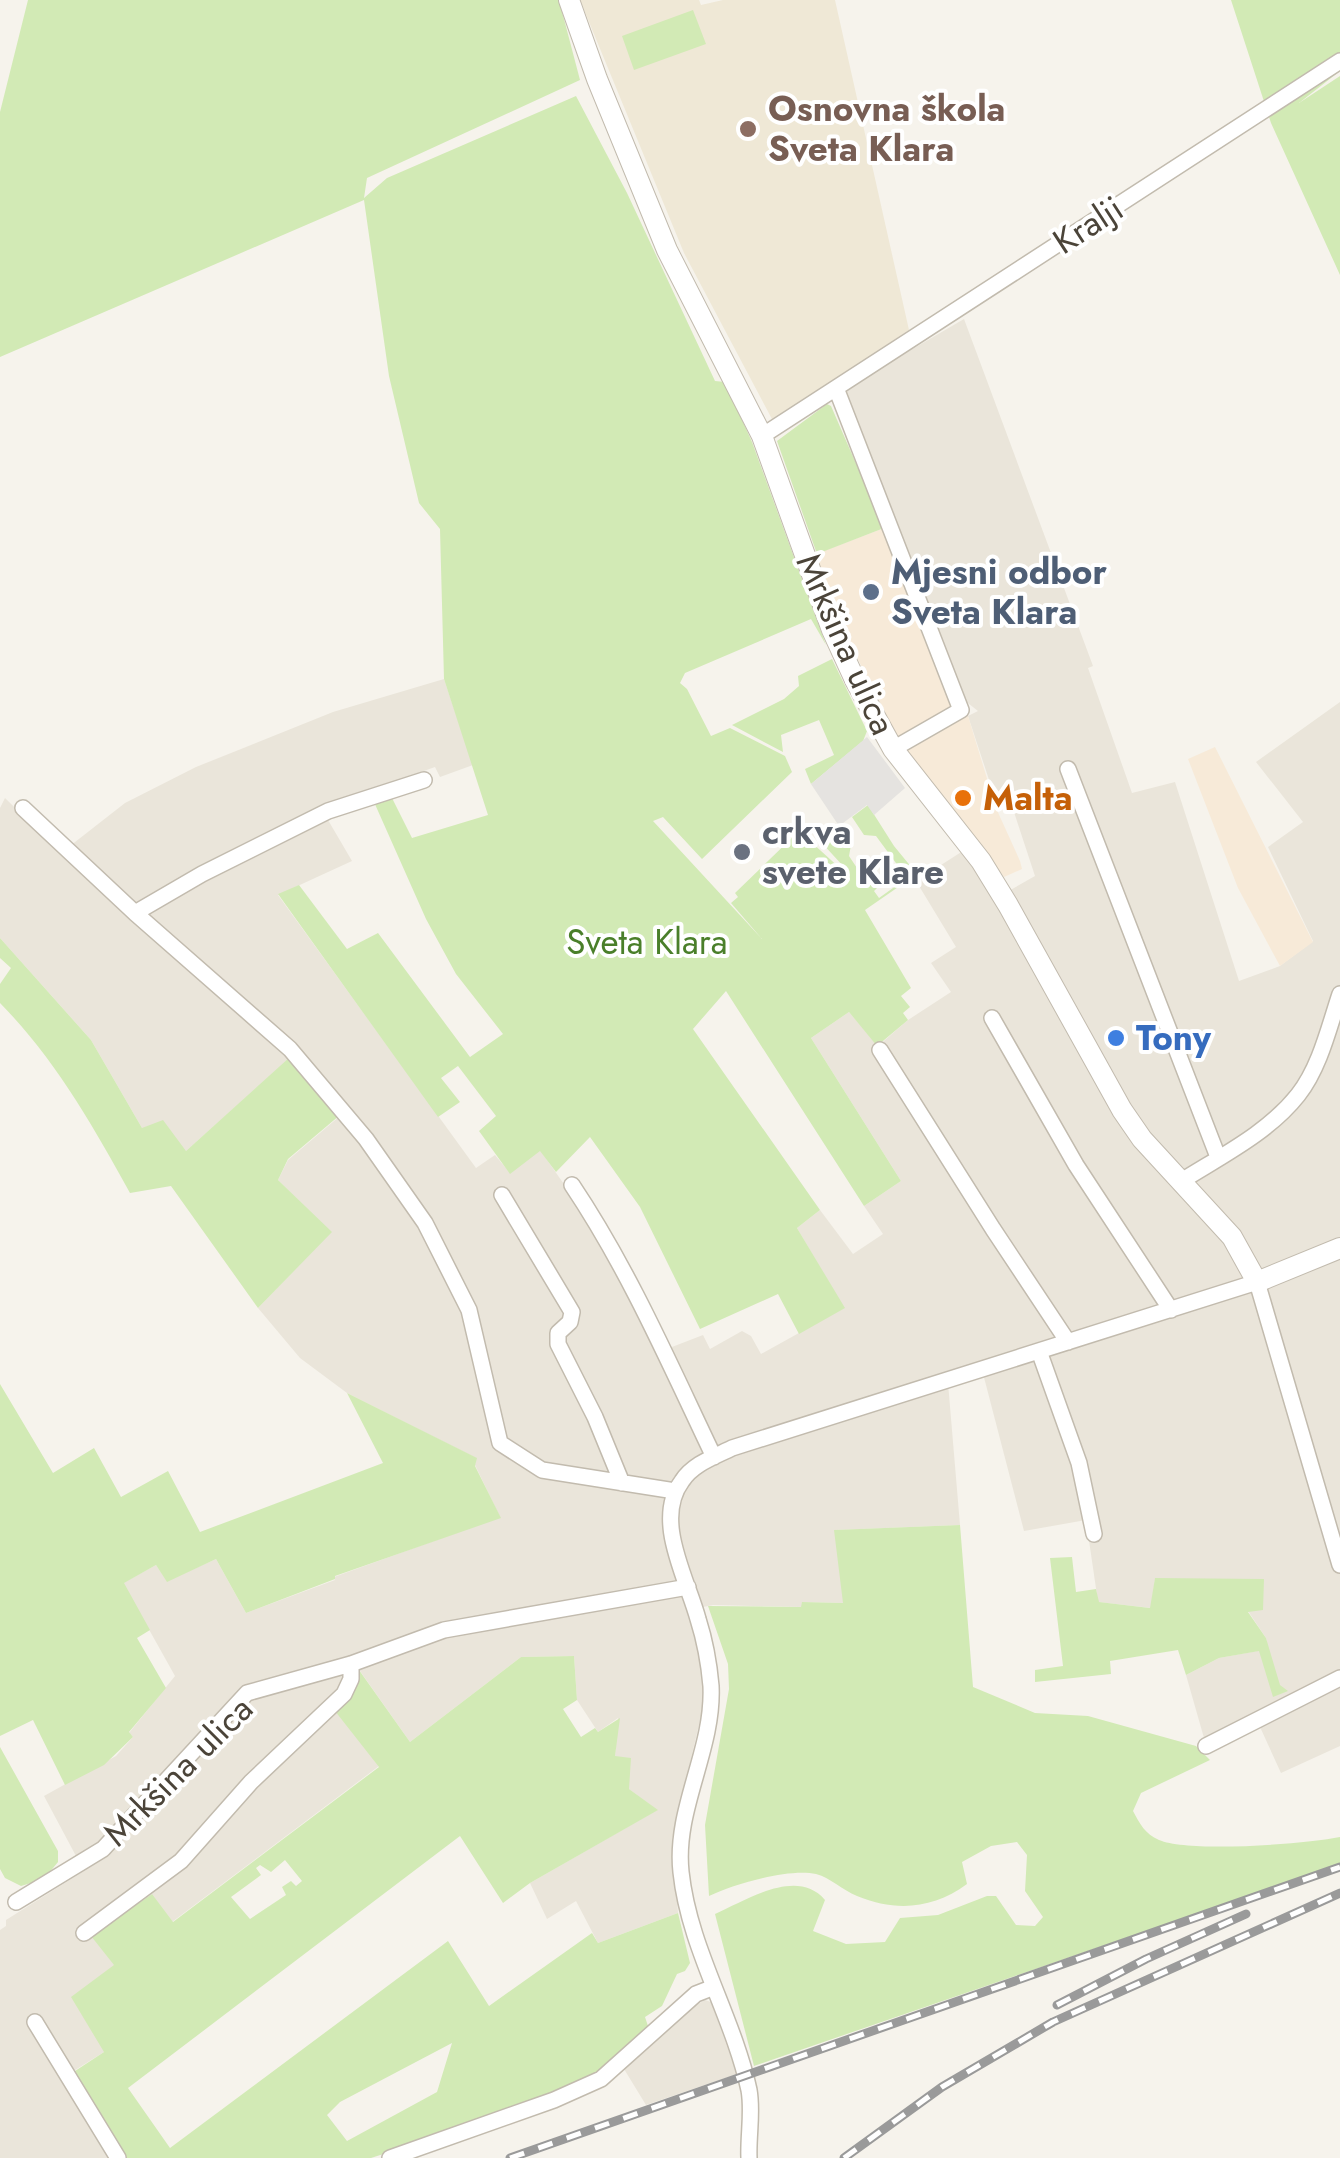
<svg xmlns="http://www.w3.org/2000/svg" width="1340" height="2158" font-family="Jost,sans-serif">
<rect width="100%" height="100%" fill="#f6f3ec"/>
<path fill="#eae5da" d="M 964,319 L 1093,666 L 1088,668 L 1132,793 L 1175,782 L 1239,981 L 1280,966 L 1313,941 L 1268,847 L 1303,822 L 1256,762 L 1340,702 L 1340,1746 L 1281,1773 L 1255,1716 L 1204,1738 L 1186,1675 L 1219,1658 L 1268,1649 L 1266,1638 L 1248,1611 L 1155,1579 L 1151,1608 L 1098,1602 L 1086,1520 L 1024,1531 L 980,1362 L 947,1371 L 960,1525 L 835,1530 L 844,1603 L 802,1602 L 802,1607 L 713,1605 L 688,1610 L 702,1663 L 703,1689 L 702,1712 L 672,1839 L 678,1913 L 598,1943 L 576,1901 L 547,1919 L 530,1883 L 657,1810 L 629,1789 L 615,1756 L 618,1718 L 598,1732 L 577,1700 L 574,1656 L 521,1657 L 410,1742 L 360,1671 L 348,1674 L 379,1766 L 172,1922 L 144,1884 L 85,1927 L 115,1965 L 104,2052 L 64,2077 L 113,2158 L 0,2158 L 0,1930 L 6,1926 L 6,1920 L 84,1871 L 44,1796 L 116,1756 L 133,1737 L 129,1733 L 175,1676 L 123,1583 L 156,1565 L 167,1581 L 216,1559 L 246,1613 L 335,1580 L 334,1577 L 500,1517 L 475,1465 L 476,1458 L 347,1393 L 300,1358 L 258,1308 L 331,1232 L 278,1180 L 288,1160 L 347,1110 L 299,1050 L 186,1151 L 142,1128 L 91,1040 L 0,938 L 0,808 L 5,798 L 61,853 L 125,803 L 196,767 L 333,712 L 444,679 L 473,765 L 440,777 L 435,767 L 321,808 L 352,861 L 278,895 L 476,1168 L 495,1155 L 510,1173 L 540,1150 L 592,1224 L 659,1352 L 703,1335 L 710,1349 L 742,1331 L 751,1336 L 761,1354 L 844,1308 L 797,1228 L 820,1210 L 853,1254 L 883,1234 L 864,1206 L 901,1181 L 811,1038 L 849,1012 L 878,1046 L 908,1020 L 951,992 L 931,963 L 956,947 L 916,881 L 966,849 L 998,897 L 1035,876 L 1011,803 L 998,807 L 968,716 L 978,711 L 964,700 L 844,389 Z
M 705,2000 L 711,2002 L 737,2074 L 646,2105 L 624,2069 L 678,2016 Z"/>
<path fill="#f7ead8" d="M 884,528 L 964,717 L 968,716 L 996,808 L 1020,861 L 1022,869 L 1004,877 L 963,821 L 904,750 L 838,620 L 813,555 Z
M 1215,747 L 1313,942 L 1280,966 L 1238,888 L 1188,759 Z"/>
<path fill="#efe8d6" d="M 580,0 L 699,0 L 701,5 L 723,0 L 835,0 L 909,330 L 773,421 L 684,253 Z"/>
<path fill="#d2eab5" fill-rule="evenodd" d="M 28,0 L 559,0 L 580,80 L 367,178 L 364,198 L 387,178 L 576,96 L 627,193 L 715,381 L 725,382 L 752,442 L 826,645 L 811,619 L 685,673 L 680,683 L 687,689 L 711,736 L 730,728 L 785,756 L 792,772 L 702,859 L 663,817 L 653,821 L 762,939 L 731,903 L 738,897 L 735,893 L 799,831 L 842,870 L 844,867 L 821,842 L 839,826 L 851,845 L 849,856 L 867,883 L 877,888 L 874,891 L 879,898 L 907,878 L 876,836 L 864,835 L 852,817 L 868,805 L 894,846 L 917,874 L 865,910 L 911,988 L 901,996 L 910,1007 L 903,1013 L 908,1020 L 877,1046 L 849,1012 L 811,1038 L 901,1181 L 864,1206 L 726,991 L 693,1029 L 820,1210 L 797,1228 L 845,1308 L 799,1334 L 778,1294 L 700,1329 L 640,1207 L 590,1137 L 556,1172 L 540,1151 L 510,1174 L 479,1131 L 496,1116 L 458,1066 L 441,1078 L 460,1102 L 438,1117 L 278,894 L 299,885 L 347,949 L 378,933 L 470,1057 L 503,1034 L 456,974 L 426,919 L 374,802 L 391,796 L 412,838 L 488,815 L 444,679 L 440,529 L 419,503 L 389,376 L 364,200 L 0,357 L 0,112 Z
M 1231,0 L 1340,0 L 1340,71 L 1299,103 L 1340,76 L 1340,275 L 1271,123 Z
M 693,10 L 706,44 L 634,70 L 622,36 Z
M 827,404 L 831,406 L 884,528 L 817,554 L 777,441 Z
M 832,659 L 867,731 L 863,741 L 811,784 L 805,769 L 834,755 L 819,720 L 781,735 L 783,752 L 732,725 L 784,699 L 799,686 L 798,676 Z
M 0,938 L 91,1040 L 142,1128 L 163,1120 L 186,1151 L 290,1057 L 340,1115 L 288,1159 L 278,1180 L 332,1232 L 258,1308 L 171,1186 L 130,1193 C 92,1124 55,1059 0,1003 L 0,984 L 11,968 L 0,958 Z
M 0,1384 L 53,1473 L 94,1448 L 121,1497 L 168,1471 L 200,1532 L 383,1463 L 347,1393 L 477,1458 L 475,1466 L 501,1518 L 335,1576 L 335,1579 L 246,1613 L 216,1559 L 167,1582 L 156,1565 L 124,1583 L 150,1630 L 137,1638 L 166,1688 L 129,1732 L 133,1737 L 104,1765 L 65,1785 L 33,1720 L 0,1736 Z
M 960,1525 L 973,1687 L 1035,1713 L 1088,1716 L 1196,1746 L 1210,1760 L 1141,1793 L 1133,1811 C 1140,1824 1145,1834 1159,1840 C 1190,1853 1304,1844 1340,1837 L 1340,1864 L 754,2066 L 715,1914 C 747,1900 797,1867 825,1900 L 813,1931 L 846,1944 L 885,1942 L 900,1918 L 938,1915 L 987,1896 L 996,1896 L 1016,1925 L 1035,1926 L 1043,1917 L 1025,1891 L 1027,1855 L 1017,1842 L 991,1846 L 962,1862 L 967,1884 C 933,1909 896,1912 857,1896 C 842,1890 831,1878 816,1874 C 789,1868 734,1884 709,1896 L 705,1825 L 729,1689 L 728,1664 L 708,1606 L 801,1607 L 802,1602 L 843,1603 L 834,1530 Z
M 1072,1557 L 1076,1592 L 1096,1589 L 1099,1602 L 1150,1608 L 1155,1578 L 1264,1579 L 1263,1610 L 1248,1612 L 1266,1638 L 1280,1685 L 1288,1691 L 1273,1697 L 1259,1651 L 1219,1658 L 1186,1675 L 1178,1650 L 1110,1661 L 1111,1674 L 1035,1682 L 1035,1670 L 1063,1666 L 1050,1558 Z
M 574,1656 L 577,1700 L 563,1709 L 581,1737 L 595,1728 L 598,1732 L 620,1718 L 615,1756 L 631,1758 L 629,1789 L 658,1810 L 530,1883 L 503,1903 L 460,1836 L 128,2088 L 170,2148 L 448,1941 L 489,2006 L 592,1933 L 598,1943 L 678,1913 L 690,1963 L 685,1971 L 677,1974 L 662,2006 L 645,2017 L 648,2026 L 646,2033 L 597,2075 L 479,2123 L 371,2158 L 123,2158 L 72,2073 L 104,2052 L 71,1997 L 114,1965 L 91,1936 L 152,1894 L 173,1922 L 379,1767 L 335,1711 L 351,1694 L 359,1670 L 410,1742 L 521,1657 ZM 285,1860 L 302,1881 L 296,1886 L 291,1881 L 282,1887 L 286,1895 L 250,1919 L 231,1897 L 261,1875 L 256,1868 L 260,1865 L 271,1872 ZM 452,2043 L 437,2092 L 347,2141 L 327,2115 L 340,2102 Z
M 0,1747 L 58,1851 L 58,1862 L 44,1879 L 21,1886 L 5,1878 L 0,1869 Z"/>
<path fill="#e5e3e0" d="M 867,737 L 905,788 L 874,815 L 867,805 L 839,826 L 811,784 Z"/>
<g fill="none" stroke-linecap="round" stroke-linejoin="round">
<g stroke="#c2bbae" stroke-width="18">
<path id="minor" d="M 836,388 L 961,710 L 893,749
M 762,436 L 1340,61
M 1068,769 L 1218,1157
M 23,808 L 135,913 L 290,1049 L 366,1139 L 425,1223 L 469,1310 L 500,1443 L 542,1470 L 675,1491
M 135,913 L 202,874 L 328,811 L 424,780
M 992,1018 L 1076,1165 L 1171,1310
M 880,1050 L 993,1229 L 1068,1342
M 1180,1182 C 1221,1156 1268,1133 1298,1095 C 1320,1067 1329,1027 1340,994
M 572,1185 C 629,1270 670,1365 714,1457
M 502,1195 L 572,1312 L 570,1322 L 558,1333 L 558,1344 L 595,1417 L 622,1483
M 1039,1351 L 1079,1463 L 1094,1534
M 1206,1746 L 1340,1678
M 16,1902 L 103,1849 L 247,1693 L 351,1664 L 444,1630 L 688,1587
M 84,1933 L 181,1861 L 251,1782 L 344,1694 L 351,1679 L 351,1664
M 35,2022 L 118,2158
M 390,2158 L 554,2100 L 601,2079 L 696,1994 L 714,1987
M 749,2158 C 748,2135 753,2112 749,2090 C 733,2016 689,1948 681,1872 C 674,1809 714,1750 711,1686 C 709,1663 705,1641 698,1619 C 687,1578 653,1520 682,1481 C 693,1464 714,1457 732,1448 L 1257,1282 L 1340,1565"/>
</g>
<g stroke="#c2bbae" stroke-width="22">
<path id="tertiary" d="M 569,0 L 597,79 L 667,250 L 762,436 L 832,630 L 855,680 L 893,749 L 981,861 L 1008,905 L 1122,1110 L 1142,1139 L 1232,1237 L 1257,1282 L 1340,1248"/>
</g>
<use href="#minor" stroke="#fff" stroke-width="15"/>
<use href="#tertiary" stroke="#fff" stroke-width="20"/>
<g stroke="#9a9a9a" stroke-width="9">
<path id="rail" d="M 1057,2005 L 1146,1959 L 1246,1914
M 510,2158 L 1340,1867
M 844,2158 L 942,2087 L 1053,2022 L 1340,1893"/>
</g>
<use href="#rail" stroke="#fff" stroke-width="5" stroke-dasharray="15" stroke-linecap="butt"/>
</g>
<circle fill="#8d6e63" stroke="#fff" stroke-width="4" cx="748" cy="129" r="10"/>
<circle fill="#5c6f8a" stroke="#fff" stroke-width="4" cx="871" cy="592" r="10"/>
<circle fill="#e8710a" stroke="#fff" stroke-width="4" cx="963" cy="798" r="10"/>
<circle fill="#6b7280" stroke="#fff" stroke-width="4" cx="742" cy="852" r="10"/>
<circle fill="#3f7fe0" stroke="#fff" stroke-width="4" cx="1116" cy="1038" r="10"/>
<g text-anchor="middle" dominant-baseline="central" stroke-width="8" stroke-linejoin="round" paint-order="stroke">
<g font-size="35" font-weight="bold" fill="#785e54" stroke="#fff" text-anchor="start">
<text x="768" y="109">Osnovna škola<tspan x="768" dy="40">Sveta Klara</tspan></text>
</g>
<g font-size="35" fill="#4b4439" stroke="#fff">
<text transform="translate(1088 225) rotate(-33)">Kralji</text>
<text transform="translate(846 644) rotate(66)">Mrkšina ulica</text>
<text transform="translate(178 1771) rotate(-45)">Mrkšina ulica</text>
</g>
<g font-size="35" font-weight="bold" fill="#4e5e75" stroke="#fff" text-anchor="start">
<text x="891" y="572">Mjesni odbor<tspan x="891" dy="40">Sveta Klara</tspan></text>
</g>
<g font-size="35" font-weight="bold" fill="#c56008" stroke="#fff" text-anchor="start">
<text x="983" y="798">Malta</text>
</g>
<g font-size="35" font-weight="bold" fill="#5b616d" stroke="#fff" text-anchor="start">
<text x="762" y="832">crkva<tspan x="762" dy="40">svete Klare</tspan></text>
</g>
<g font-size="35" fill="#4a7f2a" stroke="#fff">
<text x="647" y="942">Sveta Klara</text>
</g>
<g font-size="35" font-weight="bold" fill="#366cbe" stroke="#fff" text-anchor="start">
<text x="1136" y="1038">Tony</text>
</g>
</g>
</svg>
